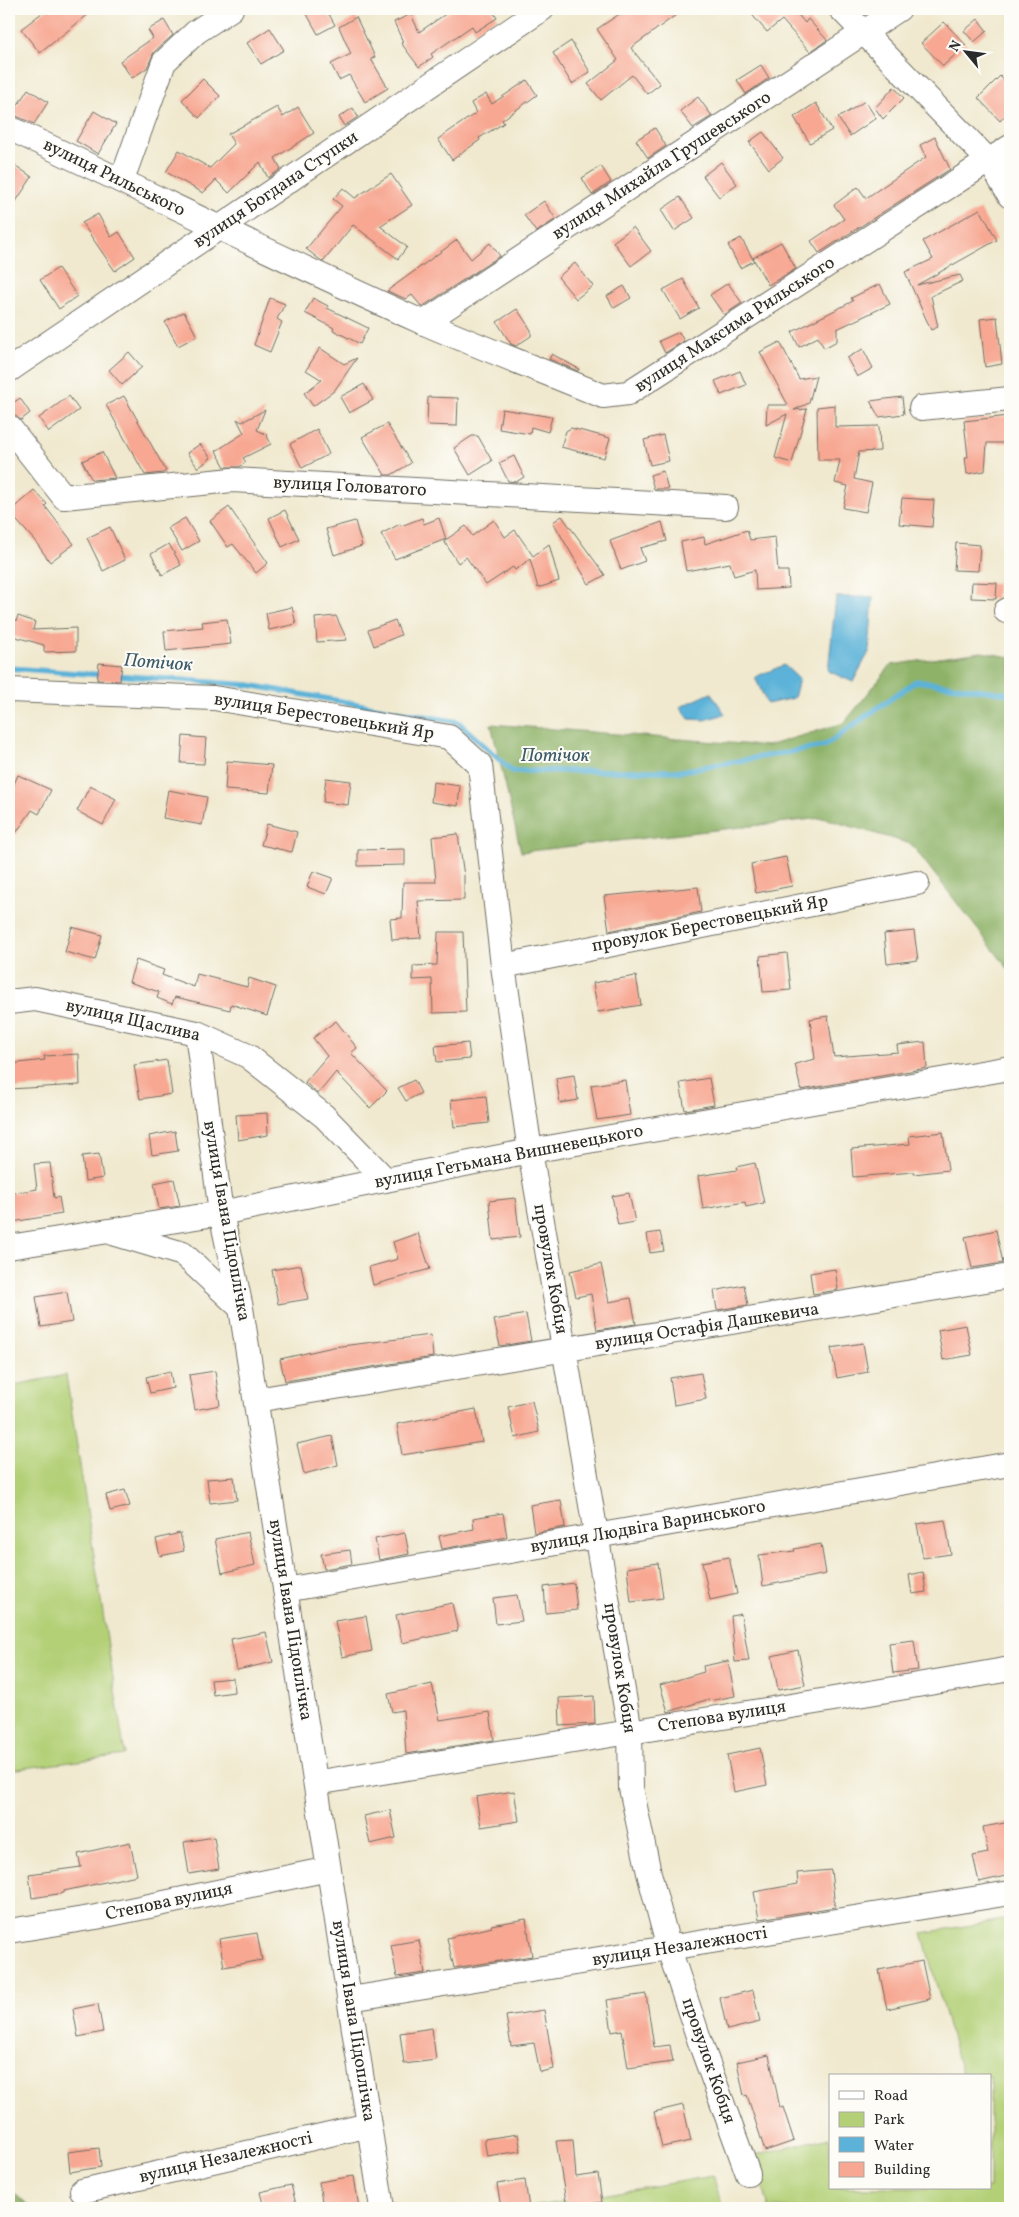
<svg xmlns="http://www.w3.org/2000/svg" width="1019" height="2217" font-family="Vollkorn,serif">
<rect width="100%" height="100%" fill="#fdfcf7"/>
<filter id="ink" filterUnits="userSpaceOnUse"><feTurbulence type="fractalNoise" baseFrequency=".02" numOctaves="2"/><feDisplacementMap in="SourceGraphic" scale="10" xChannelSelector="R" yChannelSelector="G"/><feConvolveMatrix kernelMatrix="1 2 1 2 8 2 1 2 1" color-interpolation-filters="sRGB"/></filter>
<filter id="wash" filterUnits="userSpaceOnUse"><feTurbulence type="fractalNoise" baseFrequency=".0096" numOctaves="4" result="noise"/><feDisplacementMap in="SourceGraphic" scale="20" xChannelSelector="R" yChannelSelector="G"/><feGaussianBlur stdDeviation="1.12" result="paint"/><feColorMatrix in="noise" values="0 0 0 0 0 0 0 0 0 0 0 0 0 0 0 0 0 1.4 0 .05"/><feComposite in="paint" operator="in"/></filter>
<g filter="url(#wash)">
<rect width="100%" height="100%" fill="#f0e9cf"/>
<path fill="#b3d077" stroke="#6f7e51" d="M 66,1375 L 125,1755 L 9,1770 L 9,1386 Z
M 1010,1919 L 1010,2208 L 769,2208 L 755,2155 L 830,2137 L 830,2188 L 990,2188 L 990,2076 L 962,2076 L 922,1933 Z
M 713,2176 L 723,2208 L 526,2208 Z"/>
<path fill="#8eb268" stroke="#5c6e4a" d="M 981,652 L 1010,657 L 1010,971 L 911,844 L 822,818 L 521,852 L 491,724 L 767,746 L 844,723 L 891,665 Z
M 9,2188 L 30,2208 L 9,2208 Z"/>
<path fill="#5cb2d8" stroke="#446e82" d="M 836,597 L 873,597 L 869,652 L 853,682 L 828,671 Z
M 784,665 L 799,679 L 794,698 L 767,704 L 755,677 Z
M 711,693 L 725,714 L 705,720 L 689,719 L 680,707 Z"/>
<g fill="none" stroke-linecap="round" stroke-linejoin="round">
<path stroke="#5cb2d8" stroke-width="5.5" d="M 9,668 L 104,675
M 114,675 L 249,685 L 458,722 L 512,771 L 681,771 L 824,746 L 916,681 L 1010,694"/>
</g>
<g id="blocks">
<path fill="#f7a792" d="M 47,9 L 95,9 L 40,53 L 21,29 Z
M 304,9 L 326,9 L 335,25 L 318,34 Z
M 453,9 L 491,9 L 497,18 L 475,32 L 472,26 L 431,54 L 433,57 L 419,67 L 401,43 L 403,42 L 394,22 L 411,14 L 419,32 Z
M 627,9 L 684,9 L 631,48 L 660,84 L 647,94 L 632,75 L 601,100 L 588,84 L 618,60 L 597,29 Z
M 747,9 L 796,9 L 794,10 L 805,23 L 808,19 L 827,40 L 810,52 L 782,20 L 767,32 Z
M 356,17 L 375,57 L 371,59 L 388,88 L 365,102 L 349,75 L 339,80 L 331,64 L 351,54 L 339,27 Z
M 978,19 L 987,31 L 974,42 L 964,31 Z
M 164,20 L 173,35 L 154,52 L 147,68 L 132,78 L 120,61 L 153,38 L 148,30 Z
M 944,22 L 966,45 L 943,66 L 921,43 Z
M 270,28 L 284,50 L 261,64 L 247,43 Z
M 571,41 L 590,72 L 572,84 L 553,53 Z
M 761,65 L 769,78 L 746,94 L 737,80 Z
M 1000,76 L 1010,87 L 1010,110 L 1000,121 L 978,98 Z
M 203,79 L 220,96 L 199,118 L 182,100 Z
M 527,80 L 537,95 L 502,120 L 504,123 L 479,138 L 480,140 L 452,160 L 438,139 L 476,113 L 471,103 L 486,94 L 492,104 Z
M 894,87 L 904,98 L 883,119 L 875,108 Z
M 28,89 L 48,102 L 34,124 L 12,114 Z
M 698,97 L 712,116 L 693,128 L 680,111 Z
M 865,101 L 876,118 L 850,136 L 838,118 Z
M 816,103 L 832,130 L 810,143 L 794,117 Z
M 277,107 L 283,117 L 298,107 L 314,133 L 275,158 L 281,169 L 268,178 L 260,162 L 229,193 L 216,180 L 203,193 L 166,172 L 179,150 L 210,168 L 234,144 L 228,134 Z
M 353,108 L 358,117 L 344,126 L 339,117 Z
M 94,111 L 116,124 L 98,154 L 76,141 Z
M 655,128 L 666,146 L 648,158 L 636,140 Z
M 763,132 L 783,158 L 769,169 L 749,142 Z
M 935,137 L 950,169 L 819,253 L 811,241 L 844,219 L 834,205 L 858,187 L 866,198 L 926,157 L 920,145 Z
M 9,161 L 32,177 L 9,212 Z
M 721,162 L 737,184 L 719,197 L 703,176 Z
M 601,166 L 611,182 L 592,195 L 582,178 Z
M 391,174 L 412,205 L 380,226 L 407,247 L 398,259 L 353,225 L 323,262 L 306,249 L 342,206 L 333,199 L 343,188 L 355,198 Z
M 680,197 L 694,218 L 674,231 L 661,210 Z
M 544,201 L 556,219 L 536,232 L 524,215 Z
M 980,209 L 997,240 L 917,285 L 960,275 L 963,281 L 931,296 L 938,327 L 931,330 L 905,272 L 933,259 L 923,241 Z
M 98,214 L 111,237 L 119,232 L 135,257 L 115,271 L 82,223 Z
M 633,227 L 651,251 L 631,266 L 613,242 Z
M 741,238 L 754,261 L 740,268 L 728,245 Z
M 457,240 L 471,259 L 490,243 L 500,256 L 422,307 L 412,295 L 406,299 L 387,291 Z
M 781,242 L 796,269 L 768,285 L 753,258 Z
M 575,263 L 593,286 L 576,299 L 558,277 Z
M 58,268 L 77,296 L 59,309 L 40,280 Z
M 683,279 L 699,308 L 680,319 L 663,290 Z
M 728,283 L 742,303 L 724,315 L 710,295 Z
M 880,284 L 890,304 L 837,329 L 837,341 L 824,348 L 818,337 L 799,347 L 792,332 L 853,301 L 851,298 Z
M 624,286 L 631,298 L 614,308 L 607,296 Z
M 270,298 L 285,304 L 277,319 L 282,322 L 270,352 L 254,345 Z
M 313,298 L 328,306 L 327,308 L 368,328 L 360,344 L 333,330 L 334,328 L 305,313 Z
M 517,309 L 531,330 L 531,336 L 516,346 L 511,344 L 497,322 Z
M 184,312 L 197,336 L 178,346 L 165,322 Z
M 997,317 L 1002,364 L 985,367 L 980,319 Z
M 679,332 L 684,341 L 665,353 L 659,341 Z
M 780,342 L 799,379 L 816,376 L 809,403 L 794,410 L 807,409 L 792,463 L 775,458 L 787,414 L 766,425 L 767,405 L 788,405 L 760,352 Z
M 320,348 L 344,364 L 357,358 L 334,391 L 313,406 L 304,393 L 322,380 L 306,370 Z
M 863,349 L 873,368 L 857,377 L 847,358 Z
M 129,352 L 142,367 L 122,385 L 109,370 Z
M 552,354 L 579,369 L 578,371 L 549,359 Z
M 740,371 L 746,385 L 721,395 L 715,381 Z
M 364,384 L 373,400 L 349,413 L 340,397 Z
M 69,396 L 79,410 L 49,432 L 39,418 Z
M 124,396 L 166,471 L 163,473 L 145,475 L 106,405 Z
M 428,397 L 458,398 L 457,426 L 427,425 Z
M 902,397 L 904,414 L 879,417 L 870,401 Z
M 20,398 L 30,413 L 21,420 L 9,413 L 9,406 Z
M 835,405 L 835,427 L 879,426 L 880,451 L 859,452 L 854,479 L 872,483 L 866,512 L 843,508 L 848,486 L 835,483 L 840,460 L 818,460 L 817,407 Z
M 502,409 L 552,417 L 548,432 L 531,427 L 530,434 L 499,429 Z
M 265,410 L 257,430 L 266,434 L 271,444 L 243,458 L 246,462 L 239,467 L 225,467 L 216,451 L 244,433 L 237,419 L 242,422 Z
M 1009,416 L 1010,443 L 987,443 L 985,471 L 967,474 L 965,457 L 968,457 L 964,421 Z
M 387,424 L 411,463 L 391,475 L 385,475 L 362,437 Z
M 571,428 L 610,438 L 604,458 L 561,447 L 566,431 Z
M 317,429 L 329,454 L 302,468 L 290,444 Z
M 663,435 L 669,461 L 650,465 L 644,440 Z
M 472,436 L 478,436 L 492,461 L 470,475 L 454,448 Z
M 200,444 L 211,458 L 198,468 L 187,453 Z
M 102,452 L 115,478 L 92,480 L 82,461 Z
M 514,456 L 524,477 L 516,482 L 508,481 L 499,463 Z
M 663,471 L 668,489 L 654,489 L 650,475 Z
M 34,490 L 47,504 L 45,506 L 74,544 L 50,562 L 35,541 L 9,512 Z
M 902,498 L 934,500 L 932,527 L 899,524 Z
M 229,507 L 268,563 L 256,573 L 233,544 L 228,547 L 210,521 Z
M 285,510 L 299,539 L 282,547 L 269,518 Z
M 562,516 L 605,575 L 589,584 L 553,522 Z
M 185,518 L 199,541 L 182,551 L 168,528 Z
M 422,518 L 424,524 L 439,518 L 446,539 L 395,559 L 381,534 L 400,524 L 401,526 Z
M 494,520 L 505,537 L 515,530 L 533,556 L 549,544 L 559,581 L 538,588 L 530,559 L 515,570 L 513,567 L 486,585 L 466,557 L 458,563 L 444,541 L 466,526 L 472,536 Z
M 355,521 L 362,546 L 334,555 L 326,529 Z
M 662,522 L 667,541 L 640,548 L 645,561 L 621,570 L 610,541 Z
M 110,527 L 125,560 L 103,571 L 87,538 Z
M 747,530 L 750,540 L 775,537 L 778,571 L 788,571 L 789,588 L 756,590 L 755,570 L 734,576 L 730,563 L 686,571 L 681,542 L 704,537 L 705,544 Z
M 956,543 L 980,545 L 978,571 L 954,570 Z
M 169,544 L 181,565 L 162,575 L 151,554 Z
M 972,582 L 997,583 L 996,599 L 971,598 Z
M 292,607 L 296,624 L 269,630 L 266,613 Z
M 18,616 L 35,622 L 33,630 L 76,628 L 76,651 L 44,652 L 44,645 L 9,635 L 9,619 L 16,621 Z
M 336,616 L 347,640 L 317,642 L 315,618 Z
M 227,619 L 231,644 L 166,651 L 164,631 L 203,627 L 202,622 Z
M 395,620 L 401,635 L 374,646 L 368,630 Z
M 99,663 L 122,665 L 120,681 L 97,680 Z
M 183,736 L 206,738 L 204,764 L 181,763 Z
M 227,761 L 272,765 L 269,793 L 225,790 Z
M 18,775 L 51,790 L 39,814 L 32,810 L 9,843 L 9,795 Z
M 326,778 L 351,781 L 348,805 L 323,802 Z
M 433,782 L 460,786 L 458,806 L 431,802 Z
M 90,786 L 116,799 L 103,825 L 77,811 Z
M 168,790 L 207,797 L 202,825 L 163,818 Z
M 267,824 L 297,832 L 292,852 L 261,845 Z
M 458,834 L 464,876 L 464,900 L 418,901 L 421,938 L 392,940 L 390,919 L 402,918 L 403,882 L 436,882 L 432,837 Z
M 405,849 L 405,865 L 358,866 L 358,850 Z
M 786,857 L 792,886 L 756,893 L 751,864 Z
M 313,871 L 333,878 L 326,894 L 307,887 Z
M 698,887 L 701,912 L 609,931 L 604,896 Z
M 72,927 L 102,935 L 95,960 L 65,952 Z
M 914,931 L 918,960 L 887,964 L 884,934 Z
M 438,932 L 463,932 L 466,1012 L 433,1013 L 432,979 L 413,980 L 413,966 L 437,965 Z
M 787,953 L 791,990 L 763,992 L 760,956 Z
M 136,960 L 164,970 L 162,975 L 194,987 L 197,974 L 247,987 L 249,978 L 276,987 L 267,1016 L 231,1004 L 230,1010 L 175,997 L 172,1004 L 157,998 L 159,992 L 129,982 Z
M 636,976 L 641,1005 L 598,1012 L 593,983 Z
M 828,1016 L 834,1057 L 898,1052 L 897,1045 L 925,1042 L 927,1068 L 801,1090 L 795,1064 L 815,1059 L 810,1019 Z
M 336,1021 L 357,1048 L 351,1053 L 387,1091 L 370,1108 L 336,1072 L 318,1094 L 305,1082 L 327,1056 L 313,1038 Z
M 468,1043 L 470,1059 L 437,1062 L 435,1046 Z
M 79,1054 L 80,1085 L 9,1089 L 9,1064 L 45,1060 L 44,1056 Z
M 167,1060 L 172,1094 L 140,1099 L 134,1065 Z
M 574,1075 L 578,1100 L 560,1103 L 556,1078 Z
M 709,1078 L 714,1105 L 685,1110 L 680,1083 Z
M 414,1080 L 421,1093 L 406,1101 L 398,1088 Z
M 625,1080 L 630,1115 L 597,1120 L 591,1085 Z
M 486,1096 L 489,1123 L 454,1127 L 451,1100 Z
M 267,1113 L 268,1135 L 238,1140 L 236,1115 Z
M 175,1131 L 178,1151 L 152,1155 L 149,1136 Z
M 943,1132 L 948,1170 L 914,1174 L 914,1172 L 853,1177 L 851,1149 L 910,1144 L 909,1136 Z
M 99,1154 L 103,1178 L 85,1181 L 82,1156 Z
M 50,1163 L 54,1198 L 59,1197 L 62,1214 L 12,1222 L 9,1194 L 37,1189 L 34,1164 Z
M 755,1163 L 764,1203 L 746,1207 L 745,1202 L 703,1209 L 698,1176 L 737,1170 L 736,1167 Z
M 174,1179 L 180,1206 L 159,1209 L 154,1183 Z
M 629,1193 L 635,1222 L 618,1225 L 612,1196 Z
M 515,1198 L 520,1237 L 493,1240 L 489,1201 Z
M 996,1230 L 1003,1263 L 972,1268 L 965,1237 Z
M 660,1232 L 664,1251 L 650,1253 L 647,1234 Z
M 418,1233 L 430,1269 L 373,1285 L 369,1267 L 398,1259 L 393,1242 Z
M 601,1264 L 609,1302 L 631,1298 L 636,1324 L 597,1330 L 591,1294 L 576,1297 L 570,1271 Z
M 301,1265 L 308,1299 L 278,1304 L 272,1270 Z
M 835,1269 L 838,1290 L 813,1294 L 810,1273 Z
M 744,1285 L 748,1305 L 717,1310 L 714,1291 Z
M 67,1292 L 72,1322 L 41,1327 L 36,1297 Z
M 526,1314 L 531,1341 L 500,1346 L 494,1320 Z
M 966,1325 L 972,1355 L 943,1360 L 938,1330 Z
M 431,1335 L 433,1357 L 285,1381 L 280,1359 L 333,1347 Z
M 863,1343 L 868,1372 L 837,1378 L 831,1348 Z
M 170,1371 L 173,1388 L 150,1393 L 146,1377 Z
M 215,1371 L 220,1405 L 195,1410 L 189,1375 Z
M 701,1373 L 706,1399 L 674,1405 L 670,1378 Z
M 532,1401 L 539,1432 L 515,1438 L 508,1407 Z
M 476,1409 L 482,1442 L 402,1455 L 397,1424 Z
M 332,1436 L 338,1465 L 304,1474 L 297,1444 Z
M 234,1477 L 237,1500 L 210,1503 L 207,1479 Z
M 125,1490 L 130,1506 L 110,1511 L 106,1495 Z
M 561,1500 L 565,1527 L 534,1533 L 530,1505 Z
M 503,1513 L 507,1537 L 442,1549 L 439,1536 L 474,1529 L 473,1518 Z
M 945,1520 L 951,1554 L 923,1558 L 917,1524 Z
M 248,1532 L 255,1565 L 222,1573 L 215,1539 Z
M 180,1533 L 184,1551 L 160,1556 L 156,1539 Z
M 405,1533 L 409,1554 L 379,1560 L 375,1539 Z
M 821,1544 L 826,1574 L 763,1586 L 759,1555 L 795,1551 L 794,1549 Z
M 350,1550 L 352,1564 L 324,1569 L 321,1554 Z
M 729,1557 L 737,1594 L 710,1600 L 702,1562 Z
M 658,1563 L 663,1598 L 631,1602 L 627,1568 Z
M 923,1572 L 926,1592 L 912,1594 L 909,1575 Z
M 574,1583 L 577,1610 L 546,1613 L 544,1587 Z
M 517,1595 L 522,1621 L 496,1624 L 493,1598 Z
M 452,1603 L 458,1631 L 402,1643 L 396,1615 Z
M 741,1614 L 749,1661 L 735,1662 L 731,1616 Z
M 366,1616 L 372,1651 L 342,1657 L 335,1621 Z
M 266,1632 L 273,1662 L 237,1670 L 231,1639 Z
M 914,1640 L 918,1670 L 893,1673 L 889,1643 Z
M 798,1650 L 805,1685 L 778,1690 L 772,1656 Z
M 728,1661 L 735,1696 L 709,1701 L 709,1699 L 668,1712 L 660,1685 L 704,1672 L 703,1666 Z
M 233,1678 L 234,1692 L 213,1695 L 211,1680 Z
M 432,1684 L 440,1720 L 490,1712 L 494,1740 L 406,1754 L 403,1710 L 392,1712 L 388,1694 Z
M 594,1696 L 595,1724 L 560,1726 L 559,1698 Z
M 760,1748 L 767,1785 L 734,1792 L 727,1755 Z
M 514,1791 L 519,1821 L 481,1827 L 476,1797 Z
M 390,1810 L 396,1838 L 370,1844 L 364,1816 Z
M 1010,1822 L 1010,1875 L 979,1882 L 973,1856 L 988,1853 L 983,1827 Z
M 214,1837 L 219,1869 L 189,1874 L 184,1842 Z
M 130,1842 L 137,1875 L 64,1891 L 64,1893 L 32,1898 L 29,1874 L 81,1867 L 78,1854 Z
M 831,1870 L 835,1907 L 759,1919 L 754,1892 L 798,1884 L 797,1873 Z
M 526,1919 L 532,1956 L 454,1968 L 447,1938 L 492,1927 L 491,1925 Z
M 257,1933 L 262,1960 L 224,1967 L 219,1939 Z
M 419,1940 L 425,1973 L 397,1977 L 391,1945 Z
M 922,1961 L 930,1999 L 887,2009 L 879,1970 Z
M 753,1990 L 760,2022 L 727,2030 L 720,1998 Z
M 646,1994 L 654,2047 L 670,2045 L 673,2062 L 628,2068 L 622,2030 L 612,2032 L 607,2000 Z
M 98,2004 L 103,2032 L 78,2037 L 73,2009 Z
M 544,2010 L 554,2069 L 540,2072 L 534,2043 L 511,2046 L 506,2016 Z
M 432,2028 L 436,2060 L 404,2064 L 400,2033 Z
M 769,2055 L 780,2108 L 783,2107 L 794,2141 L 765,2151 L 747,2095 L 744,2096 L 737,2062 Z
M 683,2105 L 691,2141 L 662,2147 L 654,2112 Z
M 518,2134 L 521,2151 L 487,2156 L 484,2139 Z
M 573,2140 L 576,2177 L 598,2174 L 602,2202 L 579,2206 L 579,2208 L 567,2208 L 556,2141 Z
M 99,2148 L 101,2167 L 70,2172 L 68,2152 Z
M 354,2176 L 359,2208 L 323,2208 L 319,2182 Z
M 525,2180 L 529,2208 L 501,2208 L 497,2184 Z
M 291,2185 L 297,2208 L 264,2208 L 260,2192 Z"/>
</g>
</g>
<g filter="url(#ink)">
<use href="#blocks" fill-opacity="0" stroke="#706e64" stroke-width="1"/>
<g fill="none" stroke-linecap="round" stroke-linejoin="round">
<g stroke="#706e64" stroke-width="26">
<path id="minor" d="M 841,9 L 990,162 L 1010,196
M 9,128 C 147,192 283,260 422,322 C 482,348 543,371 603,396 L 628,393 L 1010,147
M 122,180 L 164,62 L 196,32 L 231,9
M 423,323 L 899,9
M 9,370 L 542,9
M 921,408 L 1010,399
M 9,427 L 64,497 L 232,480 L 726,507
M 1006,611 L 1010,609
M 9,690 L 214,698 L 449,737 L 480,765 L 503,966 L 530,1151 L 630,1731 L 631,1788 L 649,1873 L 669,1949 L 700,2042 L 748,2174
M 503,966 L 917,883
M 9,1002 L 35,999 L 197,1033 L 248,1056 L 324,1116 L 386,1180
M 197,1033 L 221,1213 L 241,1308 L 382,2208
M 113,1233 L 183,1254 L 241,1308
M 9,1247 L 221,1213 L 530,1151 L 1010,1068
M 256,1400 L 1010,1276
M 285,1590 L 1010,1464
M 316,1783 C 547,1744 779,1710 1010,1669
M 9,1931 L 96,1917 L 329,1869
M 350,1999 L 1010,1893
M 82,2191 L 369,2125"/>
</g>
<use href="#minor" stroke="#fff" stroke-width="24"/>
</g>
</g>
<g text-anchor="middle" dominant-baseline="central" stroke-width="4" stroke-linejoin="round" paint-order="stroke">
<g font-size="18" fill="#2b2b2b" stroke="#fdfcf7">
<text transform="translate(662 166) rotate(-33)">вулиця Михайла Грушевського</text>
<text transform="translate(114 178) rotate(26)">вулиця Рильського</text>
<text transform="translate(276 190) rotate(-34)">вулиця Богдана Ступки</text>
<text transform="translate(735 325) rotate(-33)">вулиця Максима Рильського</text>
<text transform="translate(350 487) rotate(3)">вулиця Головатого</text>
<text transform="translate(324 717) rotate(9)">вулиця Берестовецький Яр</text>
<text transform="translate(710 924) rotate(-11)">провулок Берестовецький Яр</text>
<text transform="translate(133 1021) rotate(13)">вулиця Щаслива</text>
<text transform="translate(509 1157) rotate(-11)">вулиця Гетьмана Вишневецького</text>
<text transform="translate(226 1221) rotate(80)">вулиця Івана Підоплічка</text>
<text transform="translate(550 1269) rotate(80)">провулок Кобця</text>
<text transform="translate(707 1327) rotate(-9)">вулиця Остафія Дашкевича</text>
<text transform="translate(648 1527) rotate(-10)">вулиця Людвіга Варинського</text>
<text transform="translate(290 1620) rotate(81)">вулиця Івана Підоплічка</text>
<text transform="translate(619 1668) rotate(81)">провулок Кобця</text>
<text transform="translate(722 1717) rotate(-9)">Степова вулиця</text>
<text transform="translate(169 1902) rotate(-12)">Степова вулиця</text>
<text transform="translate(680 1947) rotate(-9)">вулиця Незалежності</text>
<text transform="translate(353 2021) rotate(81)">вулиця Івана Підоплічка</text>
<text transform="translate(708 2061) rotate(71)">провулок Кобця</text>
<text transform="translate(226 2158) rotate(-13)">вулиця Незалежності</text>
</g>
<g font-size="19" font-style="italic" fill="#3c5a68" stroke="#fdfcf7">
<text transform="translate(158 663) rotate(4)">Потічок</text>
<text x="555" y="756">Потічок</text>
</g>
</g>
<rect width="1019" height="2217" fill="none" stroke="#fdfcf7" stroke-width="30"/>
<rect x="829" y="2074" width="162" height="115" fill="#fdfcf7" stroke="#a9a8a5"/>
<rect x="839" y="2091" width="25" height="8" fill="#ffffff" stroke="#a9a8a5"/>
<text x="874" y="2100" font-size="15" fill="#2b2b2b">Road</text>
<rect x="839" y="2112" width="25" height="15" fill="#b3d077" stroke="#a9a8a5"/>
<text x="874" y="2124" font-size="15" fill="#2b2b2b">Park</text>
<rect x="839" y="2137" width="25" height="15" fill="#5cb2d8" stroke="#a9a8a5"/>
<text x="874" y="2150" font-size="15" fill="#2b2b2b">Water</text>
<rect x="839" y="2162" width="25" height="15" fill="#f7a792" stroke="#a9a8a5"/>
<text x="874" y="2174" font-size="15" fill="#2b2b2b">Building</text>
<g transform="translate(966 52) rotate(299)" stroke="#fdfcf7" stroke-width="4" paint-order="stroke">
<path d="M0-4L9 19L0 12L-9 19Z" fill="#2b2b2b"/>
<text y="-8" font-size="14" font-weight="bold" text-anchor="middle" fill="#2b2b2b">N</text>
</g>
</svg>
